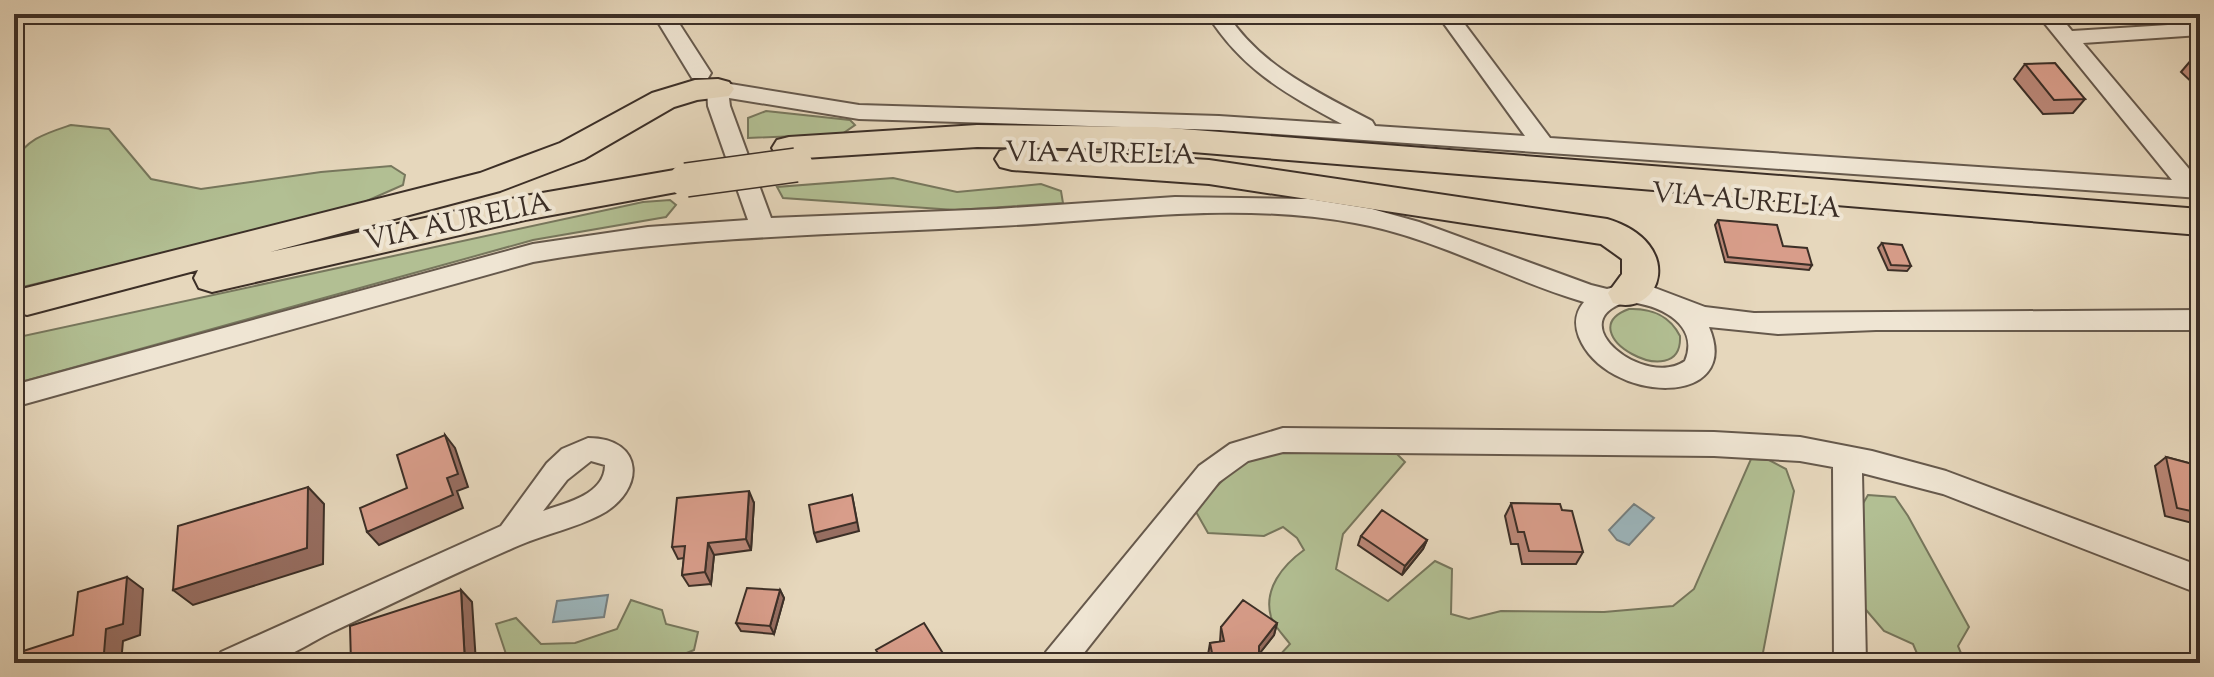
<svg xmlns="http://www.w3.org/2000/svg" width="2214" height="677" font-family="'Sorts Mill Goudy',serif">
<rect width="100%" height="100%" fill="#e6d7bc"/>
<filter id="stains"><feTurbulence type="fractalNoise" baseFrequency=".0025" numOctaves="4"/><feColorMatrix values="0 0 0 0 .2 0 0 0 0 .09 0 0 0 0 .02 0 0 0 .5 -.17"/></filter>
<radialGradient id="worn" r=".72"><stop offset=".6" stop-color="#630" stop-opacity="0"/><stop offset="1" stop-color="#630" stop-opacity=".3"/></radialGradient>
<path fill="#b2bf93" stroke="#77775d" stroke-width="2" d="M 766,111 L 850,120 L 855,125 L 842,134 L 748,138 L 748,118 Z
M 71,125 L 109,129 L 151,179 L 201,189 L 321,172 L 391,166 L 405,175 L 403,185 L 344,211 L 14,289 L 14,163 C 25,139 47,133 71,125 Z
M 893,178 L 957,192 L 1041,184 L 1061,191 L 1063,203 L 955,210 L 783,198 L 777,187 Z
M 670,200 L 676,205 L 666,217 L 533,240 L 14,384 L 14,338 L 643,202 Z
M 1629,309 C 1651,308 1670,316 1680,336 C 1683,397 1566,332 1629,309 Z
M 1281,449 L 1392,449 L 1405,462 L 1343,534 L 1336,569 L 1388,601 L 1435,561 L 1452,569 L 1451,614 L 1469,619 L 1501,611 L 1604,612 L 1673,606 L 1694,589 L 1751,459 L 1769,460 L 1786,469 L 1794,491 L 1761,663 L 1277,663 L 1279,656 L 1290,644 C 1284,636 1274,626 1271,617 C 1263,589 1283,565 1304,550 L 1297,538 L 1283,527 L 1264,536 L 1208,533 L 1195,510 C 1219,482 1243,456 1281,449 Z
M 1868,495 L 1895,497 L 1908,516 L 1969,627 L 1958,646 L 1965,663 L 1921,663 L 1913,644 L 1884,631 L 1861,604 L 1858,512 Z
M 631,600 L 662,610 L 666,624 L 698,632 L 694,650 C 643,673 565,663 509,663 L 496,624 L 516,618 L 541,644 L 575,643 L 617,629 Z"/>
<path fill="#9cb6bd" stroke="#768081" stroke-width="2" d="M 1634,504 L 1654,518 L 1629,545 L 1617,540 L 1609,530 Z
M 608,595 L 604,617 L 553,622 L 557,601 Z"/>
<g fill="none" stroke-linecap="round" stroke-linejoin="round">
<g stroke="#66594c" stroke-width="4">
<path id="minor" d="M 653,14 L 673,14 L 711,73 L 708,78 L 692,78 Z
M 1207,14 L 1227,14 C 1262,67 1317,92 1372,121 L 1375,126 L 1525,136 L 1437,14 L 1457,14 L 1550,138 L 2172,180 L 2037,14 L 2058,14 L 2072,31 L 2200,23 L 2200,35 L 2083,43 L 2200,182 L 2200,198 L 1219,130 L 859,119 L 729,98 L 730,106 L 771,218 L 997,209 L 1175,197 L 1309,199 L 1372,209 L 1419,222 L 1591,285 L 1607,289 L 1626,284 L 1647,285 L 1705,307 L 1754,313 L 2200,310 L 2200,330 L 1876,330 L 1778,334 L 1709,327 C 1744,409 1606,404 1579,337 C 1574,324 1575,313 1584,302 C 1506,279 1435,237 1355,223 C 1236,201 1117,220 998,226 C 842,235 688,235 533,262 L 14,407 L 14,385 L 533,244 L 648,227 L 748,220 L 708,106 L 707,89 L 710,84 L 718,82 L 859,105 L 1219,116 L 1342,124 C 1285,93 1242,70 1207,14 ZM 1626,302 C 1656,303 1701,323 1685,361 C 1645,389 1560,322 1626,302 Z
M 1283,428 L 1714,432 L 1800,437 L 1872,451 L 1946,471 L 2200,566 L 2200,594 L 1943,494 L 1862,473 L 1866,663 L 1834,663 L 1833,467 L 1800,461 L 1714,456 L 1283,452 L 1248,461 L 1219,482 L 1076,663 L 1041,663 L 1046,652 L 1199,466 L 1230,444 Z
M 588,438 C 646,438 645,492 600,515 C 575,528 546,534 520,545 C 457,572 394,603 332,632 C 311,642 287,659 265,663 C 250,666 232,663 216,663 L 221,652 L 501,526 L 547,463 L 562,449 ZM 591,461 L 605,465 C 605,495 565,503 543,511 L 567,480 Z"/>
</g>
<g stroke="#3c2f27" stroke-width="4">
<path id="highway" d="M 718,79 L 729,82 L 734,89 L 729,96 L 697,100 L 674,107 L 584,159 L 500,191 L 270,252 L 525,196 L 686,168 L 698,172 L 703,180 L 698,188 L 525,220 L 212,292 L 199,288 L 194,278 L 198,270 L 27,315 L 14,311 L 14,291 L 480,173 L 560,143 L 652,93 L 695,80 Z
M 977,125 L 1156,127 L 2200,209 L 2200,235 L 1156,149 L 977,147 L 789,159 L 777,156 L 772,148 L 777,140 L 789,137 Z
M 1012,148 L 1209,160 L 1607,219 C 1687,243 1661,318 1613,303 L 1608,293 L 1622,274 L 1622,259 L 1601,244 L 1209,184 L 1012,170 L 1000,167 L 995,159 L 1000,151 Z"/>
</g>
<use href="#minor" fill="#efe5d3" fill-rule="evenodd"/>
<use href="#highway" fill="#e6d7bc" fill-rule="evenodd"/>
<g stroke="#3c2f27" stroke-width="36" stroke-linecap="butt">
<path id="highway-bridge" d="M 686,180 L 796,165"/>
</g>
<use href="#highway-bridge" stroke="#e6d7bc" stroke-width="33"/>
</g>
<path fill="#ba8777" stroke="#3c2f27" stroke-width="2" d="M 2200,58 L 2200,90 L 2181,72 L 2192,59 Z
M 2025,64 L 2085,99 L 2073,113 L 2043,114 L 2014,79 Z
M 1718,220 L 1812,265 L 1809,270 L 1725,262 L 1715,225 Z
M 1882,243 L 1911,266 L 1907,271 L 1888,270 L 1878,248 Z
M 2166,457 L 2200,466 L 2200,525 L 2165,516 L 2155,466 Z
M 754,503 L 751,550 L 714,555 L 711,584 L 689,586 L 682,575 L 684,558 L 678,559 L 672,547 Z
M 1511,504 L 1562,510 L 1583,552 L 1576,564 L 1522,564 L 1518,544 L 1511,544 L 1505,516 Z
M 1361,536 L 1427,540 L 1423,549 L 1402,575 L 1358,545 Z
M 780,590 L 784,598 L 774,634 L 741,631 L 736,623 Z
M 1277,623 L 1274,635 L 1259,654 L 1259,663 L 1210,663 L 1208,655 L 1210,643 L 1220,642 L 1221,627 Z"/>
<path fill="#976e61" stroke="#3c2f27" stroke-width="2" d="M 445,435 L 455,448 L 468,487 L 457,491 L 463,508 L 379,545 L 367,532 L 447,478 Z
M 308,487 L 324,504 L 323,564 L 193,605 L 173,590 Z
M 749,491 L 754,503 L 751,550 L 746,539 Z
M 852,495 L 859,531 L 817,542 L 814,533 Z
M 1427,540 L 1423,549 L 1402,575 L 1405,566 Z
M 708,543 L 714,555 L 711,584 L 705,572 Z
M 127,577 L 143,589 L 140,635 L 123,641 L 121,663 L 75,663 L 106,629 Z
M 461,590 L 472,602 L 476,663 L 465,663 Z
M 780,590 L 784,598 L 774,634 L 770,626 Z
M 1277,623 L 1274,635 L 1256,658 L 1259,646 Z"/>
<path fill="#d89d8a" stroke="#3c2f27" stroke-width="2" d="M 2200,58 L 2200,66 L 2192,59 Z
M 2055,63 L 2085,99 L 2054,100 L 2025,64 Z
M 1718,220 L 1777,225 L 1783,246 L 1807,248 L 1812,265 L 1728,257 Z
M 1882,243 L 1902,245 L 1911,266 L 1891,265 Z
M 445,435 L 458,474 L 447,478 L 453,495 L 367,532 L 360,508 L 407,488 L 397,455 Z
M 2166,457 L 2200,466 L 2200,513 L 2177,508 Z
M 308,487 L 307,548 L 173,590 L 178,526 Z
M 749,491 L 746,539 L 708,543 L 705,572 L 682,575 L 685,546 L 672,547 L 677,498 Z
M 852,495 L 857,522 L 814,533 L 809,505 Z
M 1511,503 L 1560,504 L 1562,510 L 1572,511 L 1583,552 L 1529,551 L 1524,532 L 1518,532 Z
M 1382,510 L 1427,540 L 1405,566 L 1361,536 Z
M 127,577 L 123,624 L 106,629 L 104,653 L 75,663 L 14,663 L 14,654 L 73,635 L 78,592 Z
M 747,588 L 780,590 L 770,626 L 736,623 Z
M 461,590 L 465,663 L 351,663 L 350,626 Z
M 1243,600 L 1277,623 L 1259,646 L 1259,663 L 1214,663 L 1210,643 L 1224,641 L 1221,627 Z
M 924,623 L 949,663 L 883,663 L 876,650 Z"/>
<g text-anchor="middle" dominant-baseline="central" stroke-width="8" stroke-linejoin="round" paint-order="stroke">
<g font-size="28" fill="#3c2f27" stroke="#efe5d3">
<text transform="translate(1100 155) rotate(1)">VIA AURELIA</text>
<text transform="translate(1746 202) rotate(5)">VIA AURELIA</text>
<text transform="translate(458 223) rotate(-12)">VIA AURELIA</text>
</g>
</g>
<rect width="2214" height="677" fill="none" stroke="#e6d7bc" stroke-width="48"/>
<rect x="16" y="16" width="2182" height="645" fill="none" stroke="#3c2f27" stroke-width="4"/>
<rect x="24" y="24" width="2166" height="629" fill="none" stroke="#3c2f27" stroke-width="2"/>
<rect width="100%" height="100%" filter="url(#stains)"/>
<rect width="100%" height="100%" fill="url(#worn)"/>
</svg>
